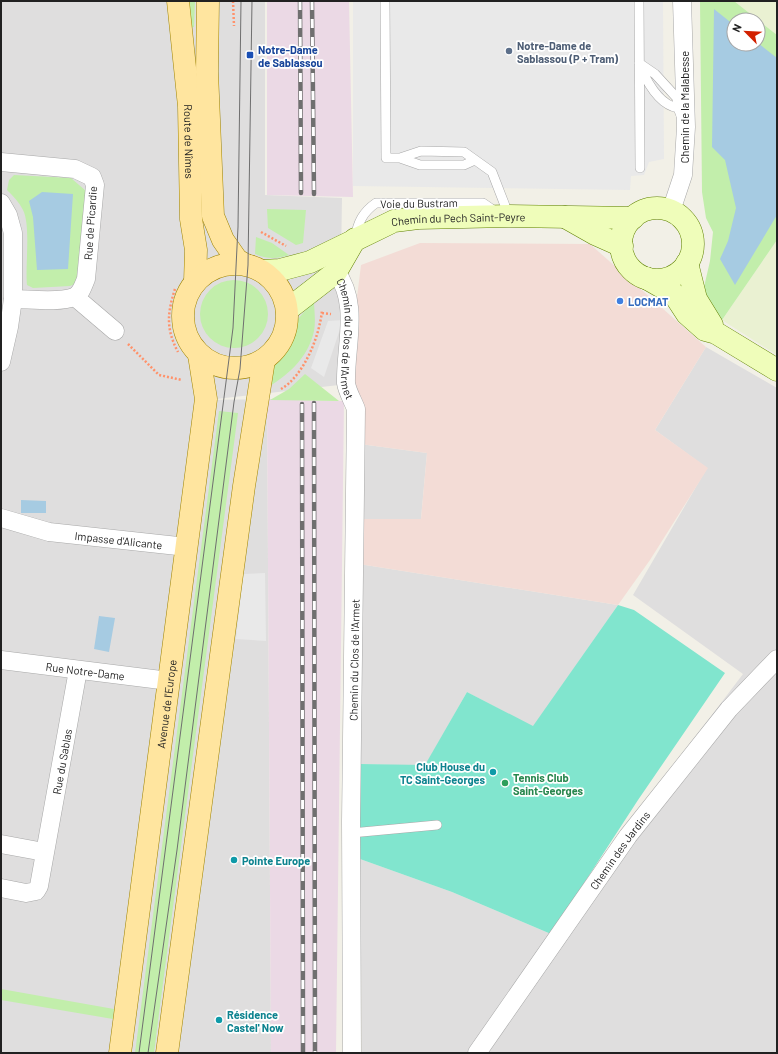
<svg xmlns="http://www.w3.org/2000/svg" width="778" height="1054" font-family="Barlow,sans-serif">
<rect width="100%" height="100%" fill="#f2f0e7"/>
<path fill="#dfdede" d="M 1,1 L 265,1 L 265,195 L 342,198 L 339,385 L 207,400 L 267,399 L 271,1053 L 1,1053 Z
M 706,347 L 777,388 L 777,1053 L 362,1053 L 360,859 L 452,892 L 551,934 L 664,778 L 743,674 L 633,595 L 707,468 L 655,430 Z
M 360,444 L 427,453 L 421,519 L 360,519 Z
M 359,564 L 618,605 L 533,727 L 467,692 L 425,766 L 360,764 Z"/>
<path fill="#f3dcd6" d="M 420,243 L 590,244 L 706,347 L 655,430 L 708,468 L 650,560 L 618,605 L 359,564 L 360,519 L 421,519 L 427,453 L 360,444 L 344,401 L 361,265 Z"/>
<path fill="#ebd9e5" d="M 267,1 L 349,1 L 353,197 L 267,195 Z
M 267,399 L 344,401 L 336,1053 L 271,1053 Z"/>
<path fill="#eaf1d2" d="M 734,1 L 777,1 L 777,35 L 758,20 Z
M 777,240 L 777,355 L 722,320 Z"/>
<path fill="#c2eeab" d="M 183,1 L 195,1 L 194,27 L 186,29 Z
M 700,1 L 734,1 L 758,20 L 734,20 L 734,44 L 758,44 L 758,20 L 777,35 L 777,240 L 722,320 L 705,299 L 704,287 L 710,261 L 713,232 L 706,218 L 702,192 Z
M 14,175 L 71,178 L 86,191 L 77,283 L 70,286 L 33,288 L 27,285 C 25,265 31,226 23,210 C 19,202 13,196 7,190 L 9,180 Z
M 267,209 L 306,210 L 303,243 L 296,245 L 268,228 Z
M 256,237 L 272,243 L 289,255 C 277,259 266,259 255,254 Z
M200 314a34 34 0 1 1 68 0a34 34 0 1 1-68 0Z
M 314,300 C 314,309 316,321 314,331 C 308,359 286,377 263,390 L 271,369 L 289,346 L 298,319 Z
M 305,374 L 339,401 L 270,400 L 289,389 Z
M 219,411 L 238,413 L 160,1006 L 154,1053 L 135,1053 Z
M 1,989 L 114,1009 L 113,1019 L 1,1000 Z"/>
<path fill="#81e5ce" d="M 618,605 L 634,610 L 725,673 L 638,800 L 551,934 L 452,892 L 360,859 L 360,764 L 425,765 L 467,692 L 533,726 Z"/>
<path fill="#e9e9e9" d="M 353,1 L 663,1 L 664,159 L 649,162 L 644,175 L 631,176 L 630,190 L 353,186 Z
M 343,320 L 324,377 L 311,368 L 328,321 Z
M 265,573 L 266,641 L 236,639 L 243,574 Z"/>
<path fill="#a6cbe2" d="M 714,9 L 734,25 L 734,44 L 758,43 L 777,58 L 777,215 L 735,285 L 720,259 L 728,241 L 736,208 L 725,160 L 712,147 Z
M 42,192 L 73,194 L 68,269 L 37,270 L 33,217 L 29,201 Z
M 21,500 L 46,501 L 46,513 L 21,513 Z
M 99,616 L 115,618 L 109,652 L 94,649 Z"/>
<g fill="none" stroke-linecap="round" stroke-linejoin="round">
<g stroke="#a8a8a8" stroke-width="10">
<path id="service" d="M 385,1 L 386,158 L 400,158 L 420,165 L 464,165 L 475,160
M 639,1 L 640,168
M 639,63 L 655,74 L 677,98 L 678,108
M 641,68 C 648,84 660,105 678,108 L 682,118
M 400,158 L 421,151 L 464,152 L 492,172 L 509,216
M 355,238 C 358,222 363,212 376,203 L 483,203 L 496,212
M 351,833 L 437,825"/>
</g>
<g stroke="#a8a8a8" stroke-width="19">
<g id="minor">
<path d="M 1,162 L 75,169 L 92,177 L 95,185 L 86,279 C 83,286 81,294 74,297 C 60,303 29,299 13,299"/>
<path d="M 1,203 L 8,215 L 13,233 L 13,299 L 9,327 L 1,362"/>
<path d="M 671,211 L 683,175 L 686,127 L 682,1"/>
<path id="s1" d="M 336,272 C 360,303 345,347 346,383 C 347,391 353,401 356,409 L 351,822 L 352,1053"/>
<path d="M 75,297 L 115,331"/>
<path id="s2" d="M 1,518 L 49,532 L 187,547"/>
<path id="s3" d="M 1,660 L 169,681"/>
<path d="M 1,844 L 44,852"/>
<path id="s4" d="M 1,888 L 26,893 L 36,891 L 39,886 L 78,670"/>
<path id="s5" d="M 477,1053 L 628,836 L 729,709 L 777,659"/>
</g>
</g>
<g stroke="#5e8000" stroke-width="23">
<g id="secondary">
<circle cx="657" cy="244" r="36"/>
<path d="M 565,217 L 595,234 L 622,246"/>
<path d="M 687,263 L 696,299 L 712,325"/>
<path id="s6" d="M 262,271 L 280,270 L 310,262 L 394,221 L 418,218 L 509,216 L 633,218"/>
<path d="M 646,278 L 674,294 L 687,314 L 705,330 L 716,333 L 777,370"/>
<path d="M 287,310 L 336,272 L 355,239"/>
</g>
</g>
<g stroke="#9e8300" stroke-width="23">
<g id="primary">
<path id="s7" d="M 178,1 L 189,106 L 191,219 L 196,250 L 195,282"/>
<path d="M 208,1 L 207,72 L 213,216 L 223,240 L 237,260 L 244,264"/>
<circle cx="235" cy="316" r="52"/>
<path id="s8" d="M 120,1053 L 206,399 L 199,355"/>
<path d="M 167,1053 L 244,486 L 264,360"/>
</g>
</g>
<path stroke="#ff926b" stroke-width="2.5" stroke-dasharray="2 2" stroke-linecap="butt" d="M 233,1 L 234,26
M 261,232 L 286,246
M 175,289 C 167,314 166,329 178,352
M 322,313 L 331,314
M 128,344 L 159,375 L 182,380
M 281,389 C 304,376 320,335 322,310"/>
<use href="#service" stroke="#fff" stroke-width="9"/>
<use href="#minor" stroke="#fff" stroke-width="18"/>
<use href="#secondary" stroke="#effdba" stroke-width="22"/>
<use href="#primary" stroke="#ffe59f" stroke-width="22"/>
<path stroke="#6f6f6f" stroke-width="1" d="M 139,1053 L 233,328 L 238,227 L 241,1
M 148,1053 L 177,850 L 234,402 L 240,369 L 248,265 L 252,1"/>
<g stroke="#6f6f6f" stroke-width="4.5">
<path id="rail" d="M 300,1 L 301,193
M 312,1 L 314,194
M 314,403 L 315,1053
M 302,404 L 303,1053"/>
</g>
<use href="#rail" stroke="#fff" stroke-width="3" stroke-dasharray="9" stroke-linecap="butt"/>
</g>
<circle fill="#5c6f8a" stroke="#fff" stroke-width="1.5" cx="509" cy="51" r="4"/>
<rect fill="#1a4fb4" stroke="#fff" stroke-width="1.5" x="246" y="51" width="8" height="8" rx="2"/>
<circle fill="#3f7fe0" stroke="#fff" stroke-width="1.5" cx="620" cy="301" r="4"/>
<g fill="#0f9aa8" stroke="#fff" stroke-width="1.5">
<circle cx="493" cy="772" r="4"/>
<circle cx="234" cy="860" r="4"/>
<circle cx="219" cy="1020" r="4"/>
</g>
<circle fill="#2e9e5b" stroke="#fff" stroke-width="1.5" cx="505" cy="783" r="4"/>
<g text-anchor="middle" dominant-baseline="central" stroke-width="3.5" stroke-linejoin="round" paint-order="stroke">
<g font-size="11" font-weight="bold" fill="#4e5e75" stroke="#fff" text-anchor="start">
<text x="517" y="45">Notre-Dame de<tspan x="517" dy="13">Sablassou (P + Tram)</tspan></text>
</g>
<g font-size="11" font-weight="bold" fill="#164399" stroke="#fff" text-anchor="start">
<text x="258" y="49">Notre-Dame<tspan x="258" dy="13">de Sablassou</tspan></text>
</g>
<g font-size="11" fill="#212121" stroke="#fff">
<text transform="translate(684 107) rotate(-90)">Chemin de la Malabesse</text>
<text stroke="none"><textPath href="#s7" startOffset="141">Route de Nîmes</textPath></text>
<text transform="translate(419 203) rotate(-1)">Voie du Bustram</text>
<text stroke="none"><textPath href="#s6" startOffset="207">Chemin du Pech Saint-Peyre</textPath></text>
<text transform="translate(90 223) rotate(-86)">Rue de Picardie</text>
<text stroke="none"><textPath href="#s1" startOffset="69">Chemin du Clos de l'Armet</textPath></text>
<text stroke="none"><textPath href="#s2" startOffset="120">Impasse d'Alicante</textPath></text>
<text transform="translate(354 660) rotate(-89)">Chemin du Clos de l'Armet</text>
<text stroke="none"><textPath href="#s3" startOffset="85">Rue Notre-Dame</textPath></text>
<text stroke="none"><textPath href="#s8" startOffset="352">Avenue de l'Europe</textPath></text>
<text stroke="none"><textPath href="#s4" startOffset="168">Rue du Sablas</textPath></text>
<text stroke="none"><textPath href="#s5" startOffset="248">Chemin des Jardins</textPath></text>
</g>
<g font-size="11" font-weight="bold" fill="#366cbe" stroke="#fff" text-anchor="start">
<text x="628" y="301">LOCMAT</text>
</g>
<g font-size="11" font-weight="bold" fill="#0d838f" stroke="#fff" text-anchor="start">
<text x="485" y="766" text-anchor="end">Club House du<tspan x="485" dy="13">TC Saint-Georges</tspan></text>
<text x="242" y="860">Pointe Europe</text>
<text x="227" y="1014">Résidence<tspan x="227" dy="13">Castel' Now</tspan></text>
</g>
<g font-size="11" font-weight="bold" fill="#27864d" stroke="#fff" text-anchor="start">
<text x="513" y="777">Tennis Club<tspan x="513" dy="13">Saint-Georges</tspan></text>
</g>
</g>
<rect width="778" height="1054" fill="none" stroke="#212121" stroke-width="4"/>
<g transform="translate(746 32) rotate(294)"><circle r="19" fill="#ffffff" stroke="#a6a6a6"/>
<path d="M0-3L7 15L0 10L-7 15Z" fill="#d22100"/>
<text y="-6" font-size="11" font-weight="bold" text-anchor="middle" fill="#212121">N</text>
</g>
</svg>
